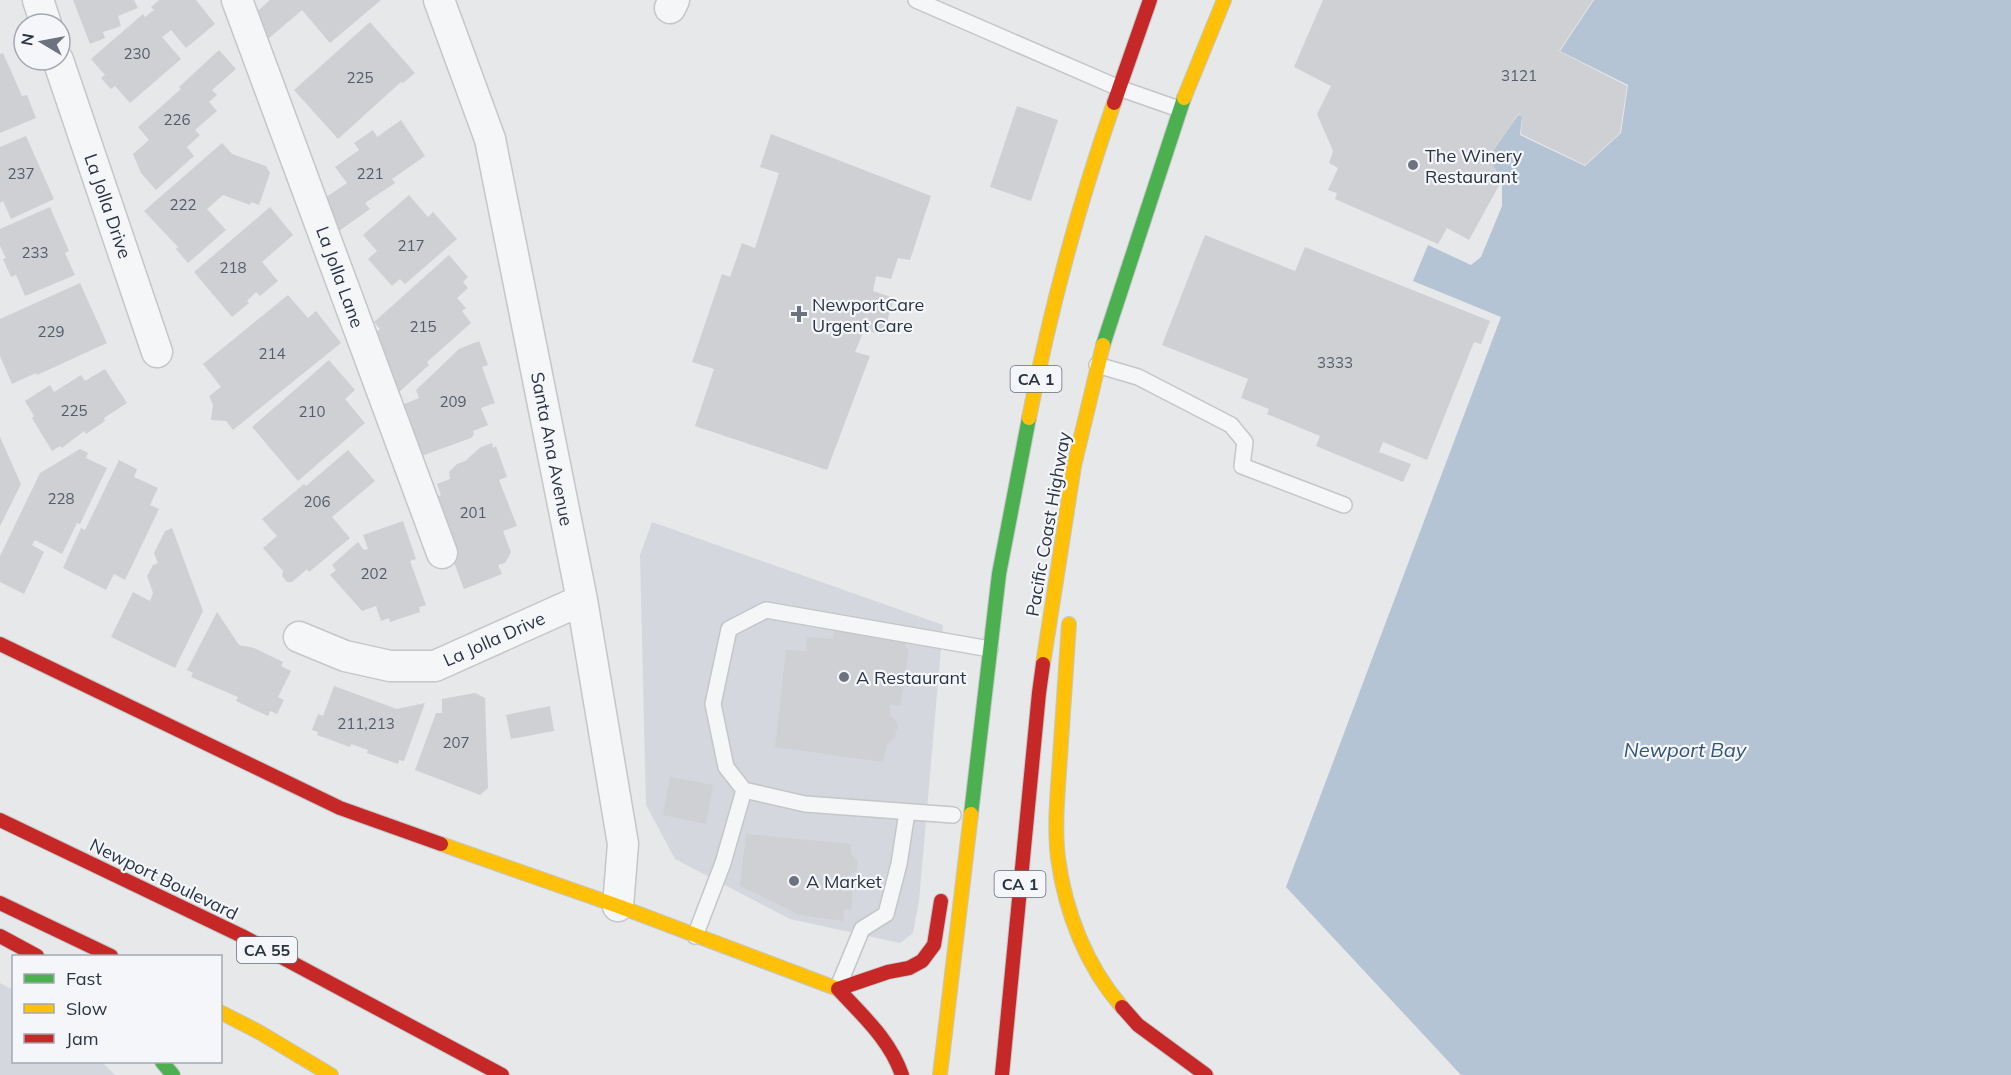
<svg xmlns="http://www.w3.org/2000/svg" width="2011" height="1075" font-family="Mulish,sans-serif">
<rect width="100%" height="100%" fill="#e6e8ea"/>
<path fill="#d4d7dd" d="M 652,522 L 943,625 L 919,901 L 913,933 L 900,943 L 790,919 L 675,859 L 646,805 L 640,555 Z
M 0,983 L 13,990 L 14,1062 L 102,1062 L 115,1075 L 0,1075 Z"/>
<path fill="#b4c4d5" d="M 1594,0 L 2011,0 L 2011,1075 L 1461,1075 L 1286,887 L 1501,317 L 1413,281 L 1428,245 L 1471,265 L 1481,257 L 1502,206 L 1502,180 L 1488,158 L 1518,115 L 1522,116 L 1520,135 L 1585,166 L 1621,133 L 1628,85 L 1560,51 Z"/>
<path fill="#ced0d3" d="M 73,0 L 134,0 L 138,8 L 118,16 L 121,26 L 103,32 L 105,38 L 90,44 Z
M 159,0 L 196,0 L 215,24 L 186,48 L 171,30 L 162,37 L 181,59 L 130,103 L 115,86 L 111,89 L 101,78 L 105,75 L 91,59 L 143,14 L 145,17 L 154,10 L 151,7 Z
M 270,0 L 381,0 L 330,43 L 302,10 L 261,45 L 251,17 Z
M 1323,0 L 1593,0 L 1559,51 L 1627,86 L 1620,133 L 1585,165 L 1521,134 L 1522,116 L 1518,114 L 1488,158 L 1502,180 L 1469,240 L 1447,228 L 1438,244 L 1335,199 L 1337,193 L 1328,190 L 1338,168 L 1329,163 L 1333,151 L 1317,114 L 1331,86 L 1294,67 Z
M 370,22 L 415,73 L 403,83 L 401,82 L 338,139 L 294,90 Z
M 219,50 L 236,69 L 212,90 L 217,95 L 209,102 L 217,111 L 195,130 L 200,135 L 187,147 L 194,156 L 156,190 L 141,173 L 133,154 L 149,140 L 138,127 L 181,89 L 179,87 Z
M 3,53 L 22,96 L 27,95 L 36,118 L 0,133 L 0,54 Z
M 1017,106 L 1058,120 L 1031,201 L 990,187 Z
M 401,120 L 425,156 L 392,179 L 395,183 L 365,203 L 370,209 L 339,231 L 319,202 L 347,183 L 335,167 L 359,150 L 354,143 L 373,130 L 377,137 Z
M 771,134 L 931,196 L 910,260 L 898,258 L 891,279 L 876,276 L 873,291 L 894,298 L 883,335 L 864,330 L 855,352 L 870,356 L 827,470 L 695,426 L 714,369 L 692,362 L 722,274 L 730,277 L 742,243 L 755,248 L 779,173 L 760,167 Z
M 26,136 L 54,199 L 11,219 L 3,201 L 0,203 L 0,147 Z
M 222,143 L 232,154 L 266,166 L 270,173 L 259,205 L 251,202 L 250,205 L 223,195 L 207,209 L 226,230 L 188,263 L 176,249 L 178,247 L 144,211 Z
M 409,195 L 428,217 L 433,212 L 457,239 L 405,284 L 400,279 L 392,286 L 368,259 L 377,251 L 363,235 Z
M 50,207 L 69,251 L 65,253 L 75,275 L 25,296 L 16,275 L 11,277 L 3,259 L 6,258 L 0,246 L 0,229 Z
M 270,207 L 293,235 L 262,262 L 278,281 L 260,296 L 256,292 L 247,301 L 249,303 L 232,317 L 194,272 Z
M 1205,235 L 1295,271 L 1305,247 L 1490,321 L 1481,344 L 1474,342 L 1427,460 L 1383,442 L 1379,452 L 1411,464 L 1403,482 L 1316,446 L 1320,436 L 1267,414 L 1269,409 L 1241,398 L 1248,379 L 1162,345 Z
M 449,255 L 468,277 L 463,282 L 468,288 L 457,298 L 466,308 L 462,311 L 471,323 L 427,362 L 429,365 L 398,393 L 370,338 L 380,329 L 374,322 Z
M 80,283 L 107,343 L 37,375 L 36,373 L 12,384 L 0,356 L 0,319 Z
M 288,295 L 308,318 L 316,311 L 341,343 L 233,430 L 226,421 L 211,420 L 213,405 L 209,396 L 221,387 L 203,364 Z
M 479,341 L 488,365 L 482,367 L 495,403 L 481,408 L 488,425 L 473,431 L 474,434 L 471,438 L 416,458 L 402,405 L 419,398 L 416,390 L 459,349 Z
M 329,360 L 355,390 L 345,399 L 365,423 L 298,481 L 252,427 Z
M 105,369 L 127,403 L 104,418 L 105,421 L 86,434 L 84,431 L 62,448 L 60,446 L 52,451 L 32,418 L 34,416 L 25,401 L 50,385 L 54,392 L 81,375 L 85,381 Z
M 0,437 L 21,484 L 0,526 Z
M 492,443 L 493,448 L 496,446 L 507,477 L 499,480 L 517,526 L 503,531 L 511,552 L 505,563 L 498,565 L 502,574 L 464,589 L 430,499 L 441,495 L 437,484 L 450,479 L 449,472 L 457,464 L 465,461 L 481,447 Z
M 80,449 L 88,453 L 86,458 L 107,468 L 80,524 L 77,523 L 62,554 L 35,540 L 32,545 L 44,552 L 24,594 L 0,582 L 0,556 L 40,473 Z
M 348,450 L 375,481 L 332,517 L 350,538 L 309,572 L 307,569 L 292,582 L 287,582 L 282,576 L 283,571 L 263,548 L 277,536 L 262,519 L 304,484 L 306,486 Z
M 119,460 L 137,469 L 134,477 L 158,488 L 150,505 L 159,509 L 125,580 L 114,574 L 106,590 L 63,568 L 81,528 L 85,530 Z
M 403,521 L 416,559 L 410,561 L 426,605 L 419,607 L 420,612 L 390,622 L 389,618 L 381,621 L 376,606 L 362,611 L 330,575 L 336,570 L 332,565 L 358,542 L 364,550 L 368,549 L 363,535 Z
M 172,528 L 203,611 L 175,668 L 111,637 L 133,592 L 150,601 L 153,593 L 147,576 L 153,565 L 158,563 L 154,553 L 165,531 Z
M 217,612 L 239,645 L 254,648 L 283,662 L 281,666 L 291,671 L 278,697 L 284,700 L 277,714 L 270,711 L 268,716 L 236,701 L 238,697 L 191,677 L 193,673 L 187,670 Z
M 834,631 L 901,641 L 905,643 L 906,648 L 909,649 L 900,706 L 890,704 L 890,715 L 897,722 L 898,730 L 896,729 L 895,738 L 887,745 L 883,762 L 775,747 L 786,650 L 806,651 L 807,637 L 833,639 Z
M 334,686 L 397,709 L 425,703 L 404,761 L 399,760 L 398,764 L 367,753 L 368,750 L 351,744 L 350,747 L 317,735 L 318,732 L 312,730 L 318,714 L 323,716 Z
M 475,693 L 485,698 L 488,788 L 480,795 L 415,770 L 436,713 L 442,713 L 442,699 Z
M 550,706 L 554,731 L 511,739 L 506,715 Z
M 670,777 L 713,785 L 706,824 L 663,815 Z
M 746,834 L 851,844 L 851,854 L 857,859 L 857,870 L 848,876 L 847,887 L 853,888 L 851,910 L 844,909 L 843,921 L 800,915 L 740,886 Z"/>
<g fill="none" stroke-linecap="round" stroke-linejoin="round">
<g stroke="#c4c6c8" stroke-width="18">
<path id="lane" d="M 916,0 L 1119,88 L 1179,109
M 1097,365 L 1138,377 L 1231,425 L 1245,442 L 1242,466 L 1344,505
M 953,815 L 805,804 L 744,790 L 726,767 L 713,704 L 729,629 L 766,610 L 990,649
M 695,936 L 723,863 L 744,790
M 838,987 L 862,929 L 886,914 L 899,864 L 907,812"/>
</g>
<g stroke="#c4c6c8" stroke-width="33">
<path id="street" d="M 38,0 L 46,24
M 237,0 L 442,553
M 439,0 L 490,139 L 582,600 L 623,844 L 618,906
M 670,8 L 674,0
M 58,60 L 157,352
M 299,637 L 345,656 L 390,666 L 435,666 L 582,600"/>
</g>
<g stroke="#c4c6c8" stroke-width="16">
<path id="fast" d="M 1103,345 L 1184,98
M 971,814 L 999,574 L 1029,418
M 162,1062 L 173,1075"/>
</g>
<g stroke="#c4c6c8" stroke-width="16">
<path id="slow" d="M 1184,98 L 1224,0
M 1029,418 C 1050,311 1078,206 1114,103
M 1069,624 C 1066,668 1063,712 1060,757 C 1058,790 1054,825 1058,858 C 1065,911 1086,966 1122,1007
M 1043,664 L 1074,466 L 1103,345
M 441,844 L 618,906 L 838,989
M 220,1012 L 259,1032 L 331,1075
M 940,1075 L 971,814"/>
</g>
<g stroke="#c4c6c8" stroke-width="16">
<path id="jam" d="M 1114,103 L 1150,0
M 0,644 L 340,808 L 441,844
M 0,820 L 242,936 L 502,1075
M 0,903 L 111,956
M 0,936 L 37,956
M 1122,1007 L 1138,1025 L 1206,1075
M 902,1075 C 890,1040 863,1016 838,989 L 888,972 L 909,968 L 922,961 L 934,945 L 941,901
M 1002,1075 L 1039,693 L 1043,664"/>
</g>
<use href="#lane" stroke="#f5f6f7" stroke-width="15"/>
<use href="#street" stroke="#f5f6f7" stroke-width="30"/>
<use href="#fast" stroke="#4caf50" stroke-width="14"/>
<use href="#slow" stroke="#ffc107" stroke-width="14"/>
<use href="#jam" stroke="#c62828" stroke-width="14"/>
</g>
<g fill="#6c737f" stroke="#f4f6f9" stroke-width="2">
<circle cx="1413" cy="165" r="6"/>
<path d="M796 305h6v6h6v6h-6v6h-6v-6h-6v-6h6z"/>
<circle cx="844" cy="677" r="6"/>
<circle cx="794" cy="881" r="6"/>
</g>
<g text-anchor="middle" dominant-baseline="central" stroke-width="4.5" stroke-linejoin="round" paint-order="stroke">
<g font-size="15" fill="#545c69">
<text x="137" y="53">230</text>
<text x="1519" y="75">3121</text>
<text x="360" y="77">225</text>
<text x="177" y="119">226</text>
<text x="21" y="173">237</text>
<text x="370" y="173">221</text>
<text x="183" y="204">222</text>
<text x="411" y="245">217</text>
<text x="35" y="252">233</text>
<text x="233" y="267">218</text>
<text x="423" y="326">215</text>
<text x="51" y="331">229</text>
<text x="272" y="353">214</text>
<text x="1335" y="362">3333</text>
<text x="453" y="401">209</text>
<text x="74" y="410">225</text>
<text x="312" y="411">210</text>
<text x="61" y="498">228</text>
<text x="317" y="501">206</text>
<text x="473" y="512">201</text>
<text x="374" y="573">202</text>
<text x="366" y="723">211,213</text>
<text x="456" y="742">207</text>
</g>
<g fill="#f4f6f9" stroke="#676e7b" stroke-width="1.5">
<rect x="1010.5" y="366" width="51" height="26" rx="4.5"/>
<rect x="994.5" y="871" width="51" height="26" rx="4.5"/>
<rect x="237" y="937" width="60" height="26" rx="4.5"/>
</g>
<g font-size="16" font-weight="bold" fill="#2b3445">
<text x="1036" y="379">CA 1</text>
<text x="1020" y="884">CA 1</text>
<text x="267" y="950">CA 55</text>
</g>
<g font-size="18" fill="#2b3445" stroke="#f4f6f9" text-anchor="start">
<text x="1425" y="155">The Winery<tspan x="1425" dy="21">Restaurant</tspan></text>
<text x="812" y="304">NewportCare<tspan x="812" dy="21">Urgent Care</tspan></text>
<text x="856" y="677">A Restaurant</text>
<text x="806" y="881">A Market</text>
</g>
<g font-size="18" fill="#2b3445" stroke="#f4f6f9">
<text transform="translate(108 206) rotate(71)">La Jolla Drive</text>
<text transform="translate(340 277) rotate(70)">La Jolla Lane</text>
<text transform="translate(552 449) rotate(79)">Santa Ana Avenue</text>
<text transform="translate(1048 524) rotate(-80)">Pacific Coast Highway</text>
<text transform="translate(494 639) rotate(-24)">La Jolla Drive</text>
<text transform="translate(164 879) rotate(26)">Newport Boulevard</text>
</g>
<g font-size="20" font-style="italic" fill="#34527a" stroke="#f4f6f9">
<text x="1685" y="749">Newport Bay</text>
</g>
</g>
<rect x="12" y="955" width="210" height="108" fill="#f4f6f9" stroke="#a4a8b1" stroke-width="1.5"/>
<rect x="24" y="974" width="30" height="9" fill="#4caf50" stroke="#a4a8b1" stroke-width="1.5"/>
<text x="66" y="985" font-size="18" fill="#2b3445">Fast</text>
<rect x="24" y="1004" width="30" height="9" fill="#ffc107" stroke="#a4a8b1" stroke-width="1.5"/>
<text x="66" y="1015" font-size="18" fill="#2b3445">Slow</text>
<rect x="24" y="1034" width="30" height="9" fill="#c62828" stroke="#a4a8b1" stroke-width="1.5"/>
<text x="66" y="1045" font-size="18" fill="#2b3445">Jam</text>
<g transform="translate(42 42) rotate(280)"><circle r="28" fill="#f4f6f9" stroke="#a4a8b1" stroke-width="1.5"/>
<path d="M0-4.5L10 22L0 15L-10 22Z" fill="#6c737f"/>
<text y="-9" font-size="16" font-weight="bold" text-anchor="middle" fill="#2b3445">N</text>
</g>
</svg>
